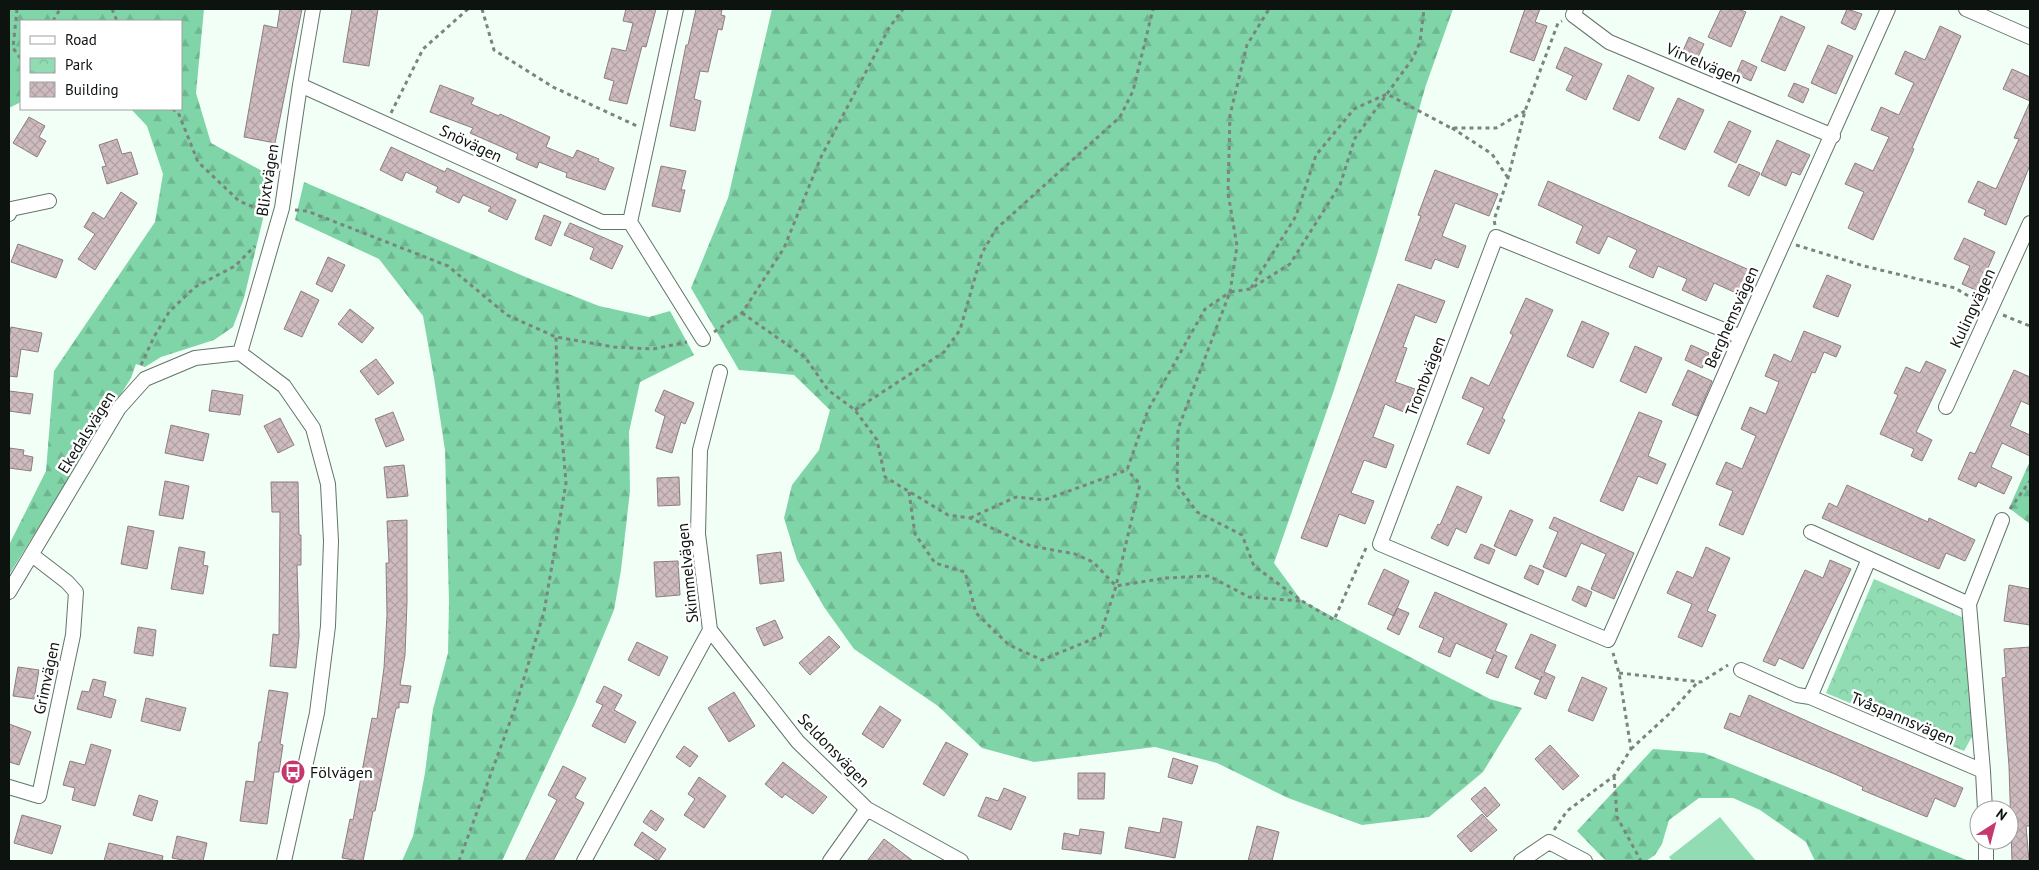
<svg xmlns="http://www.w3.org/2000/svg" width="2039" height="870" viewBox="0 0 2039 870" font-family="'PT Sans',sans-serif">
	<defs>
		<pattern id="forest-firs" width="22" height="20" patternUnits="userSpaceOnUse" patternTransform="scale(1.25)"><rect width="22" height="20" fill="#7fd5a7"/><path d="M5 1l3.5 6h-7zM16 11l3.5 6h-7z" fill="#6db68f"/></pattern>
		<pattern id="park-crowns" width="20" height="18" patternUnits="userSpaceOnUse" patternTransform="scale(1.25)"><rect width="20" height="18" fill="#91dcb3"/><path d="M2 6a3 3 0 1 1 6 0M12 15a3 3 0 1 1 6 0" fill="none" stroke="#7cbc99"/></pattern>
		<pattern id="building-cross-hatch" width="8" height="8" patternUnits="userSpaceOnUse" patternTransform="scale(1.25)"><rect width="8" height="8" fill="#cebbc0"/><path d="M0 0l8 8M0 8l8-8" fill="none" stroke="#b0a0a4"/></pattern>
	</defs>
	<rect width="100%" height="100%" fill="#f1fff7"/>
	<path fill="url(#forest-firs)" d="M9,9H204L196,93L211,143L273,177L244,298L233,327L214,340L161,357L145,367L136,364L131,378L9,575V545L46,471L54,371L155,222L163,174L147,126L131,109H181V21H21V102L9,108Z
		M772,9H1453L1426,85L1376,258L1334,390L1274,563L1301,600L1490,699L1522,708L1483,772L1429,817L1362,825L1288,798L1217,763L1155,747L1034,762L982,748L938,706L854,649L824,607L797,560L784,518L792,485L819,450L830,410L794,375L739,370L691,288L728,198Z
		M304,182L528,278L599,306L649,317L670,311L694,355L640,382L629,432L630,491L621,570L614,610L575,704L502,861H402L413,836L425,773L433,709L448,653L449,602L445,450L434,378L423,316L379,259L295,220Z
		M2030,461V524L2009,508Z
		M1653,749L1704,753L1969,861H1815L1806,842L1760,810L1733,798H1699L1669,820L1662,844L1655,855L1646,861H1606L1577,831Z"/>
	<path fill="url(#park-crowns)" d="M1874,579L1964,618L1974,733L1964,751L1826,693Z"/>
	<path fill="#91dcb3" d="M1720,817L1756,861H1672L1669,857Z"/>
	<path fill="url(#building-cross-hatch)" stroke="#8f7d81" d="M280,9H302L275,143L244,137L264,25L277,28Z
		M352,9H378L369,66L343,62Z
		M626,9H656L646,47L642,46L627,104L609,100L614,81L604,78L612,48L626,51L633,23L623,21Z
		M696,9H722L721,15L725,16L722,30L718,29L708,72L700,71L694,99L701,101L695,131L670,126L686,45H688Z
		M1525,9H1540L1535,22L1547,26L1534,61L1510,52Z
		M1721,9H1738L1746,12L1731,47L1708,37Z
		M1847,9L1862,14L1855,30L1841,23Z
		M1781,16L1805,27L1785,71L1761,61Z
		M1940,26L1961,36L1912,148L1914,149L1873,240L1848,228L1864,192L1845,184L1855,163L1873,171L1889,137L1871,130L1881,107L1899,115L1914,83L1895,74L1905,51L1925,60Z
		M1689,37L1704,44L1698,57L1683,51Z
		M1828,45L1853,56L1836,94L1811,83Z
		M1565,47L1602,64L1586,100L1566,90L1573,76L1556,68Z
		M1742,60L1757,67L1751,81L1736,74Z
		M2012,69L2030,77V101L2003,89Z
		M1628,75L1654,88L1639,121L1613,109Z
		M1794,83L1809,89L1803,103L1788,96Z
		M440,85L474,98L471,104L499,116L500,114L550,137L546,147L573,158L577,150L599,159L598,161L614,168L605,190L566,177L567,173L539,162L537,168L516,159L518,154L470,133L473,128L430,112Z
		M1678,98L1704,110L1685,150L1659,138Z
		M2030,102V165L2006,225L1984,215L1986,210L1968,202L1978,181L1996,189L2019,139L2014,138Z
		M29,117L45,126L39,137L46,141L37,157L13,143Z
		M1729,121L1751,131L1736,163L1714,152Z
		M117,139L122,154L131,152L138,174L107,184L102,167L106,166L99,145Z
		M1777,140L1810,155L1800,175L1792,172L1786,186L1761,175Z
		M391,147L445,172L447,168L516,200L507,220L488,211L491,207L463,195L459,203L436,192L438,187L406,172L402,181L380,170Z
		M1739,164L1760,173L1749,196L1728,186Z
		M661,166L686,171L681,190H685L680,212L652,206Z
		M1435,170L1498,194L1489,216L1455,203L1442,236L1466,246L1458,268L1435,259L1431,269L1405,260L1421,216L1418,215Z
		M1548,181L1756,273L1745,297L1714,283L1706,301L1682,290L1687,279L1658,266L1653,278L1629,267L1637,250L1608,236L1599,254L1576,243L1583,226L1538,205Z
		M121,192L137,203L95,270L78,259L95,234L84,227L93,212L104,219Z
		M544,215L561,222L551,246L535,239Z
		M570,223L623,246L612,269L590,259L594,248L564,235Z
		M1964,238L1995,252L1978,291L1962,284L1970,266L1954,259Z
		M18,244L63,260L56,278L11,262Z
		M328,257L345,265L332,292L316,284Z
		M1827,275L1851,285L1838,317L1813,307Z
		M1398,284L1445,301L1436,323L1415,315L1403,347L1407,348L1395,382L1415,389L1406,413L1385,404L1373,437L1394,445L1386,468L1364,460L1351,493L1374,501L1365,524L1339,514L1327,547L1301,538Z
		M301,291L319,300L302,337L284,329Z
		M1526,298L1553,310L1502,418L1505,420L1489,454L1467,444L1484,408L1462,398L1471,377L1489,386L1513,335L1510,333Z
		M350,309L374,328L362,343L338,324Z
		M1582,321L1609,333L1593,368L1567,356Z
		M11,327L42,333L38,352L21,349L17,377L9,376V339Z
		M1804,331L1841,346L1836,357L1824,352L1815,373L1812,372L1743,535L1719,525L1733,491L1716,484L1726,462L1742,469L1756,436L1741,429L1750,407L1766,414L1779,382L1765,376L1774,354L1791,362Z
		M1691,345L1709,353L1702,368L1685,360Z
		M1635,346L1662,358L1646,393L1620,381Z
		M376,359L394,383L378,395L360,371Z
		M1926,361L1946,370L1916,432L1932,440L1922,461L1911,456L1914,449L1880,434L1898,395L1894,393L1906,367L1920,373Z
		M1688,370L1712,381L1697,416L1672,405Z
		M2014,370L2030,377V405L2021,401L2010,426L2030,435V456L2002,443L1991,467L2012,477L2004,494L1978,482L1976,487L1958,479L1970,452L1975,454Z
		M212,390L243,395L240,415L209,411Z
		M664,390L694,403L685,424L681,422L672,453L656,448L665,416L655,411Z
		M9,391L33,394L30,414L9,411Z
		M393,412L404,440L386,447L375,419Z
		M1639,412L1662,421L1648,456L1666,464L1657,484L1638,476L1623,511L1600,501Z
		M280,418L294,445L278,453L264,426Z
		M171,425L209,434L203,461L165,453Z
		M9,448L24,450L23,455L33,457L31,471L9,468Z
		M404,465L408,496L387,498L384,467Z
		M679,477L680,505L658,506L657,478Z
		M165,481L189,486L183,519L159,515Z
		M271,482H298L299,535H301V565H297L299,636L296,668L270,666L273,634L279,635L280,512H272Z
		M1847,485L1928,522L1929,518L1975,540L1965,561L1946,553L1939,569L1822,518L1829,503L1837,507Z
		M1457,486L1482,497L1466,533L1456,528L1448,546L1431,538L1438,524L1440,525Z
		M1510,510L1533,520L1516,556L1494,546Z
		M1554,517L1634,553L1614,599L1591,589L1606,554L1581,543L1566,577L1543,567L1558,532L1549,528Z
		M407,520V602L405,655L400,685L411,686L408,703L399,702V708H396L375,811H373L363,861H359L342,858L350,819L353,820L372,718L377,719L384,668L387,615L386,563H389L387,521Z
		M128,526L154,531L147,569L121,564Z
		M1481,544L1495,550L1489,564L1474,558Z
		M179,547L205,552L203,565L208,566L203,594L171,589Z
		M1706,547L1730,558L1707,611L1716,615L1702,647L1678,637L1692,604L1667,593L1677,571L1693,578Z
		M781,552L784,581L760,584L757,555Z
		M1830,560L1851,569L1803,669L1779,658L1775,666L1763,661L1805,570L1823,578Z
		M678,561L680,595L656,597L654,562Z
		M1530,565L1544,571L1538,585L1524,578Z
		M1384,569L1409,581L1394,616L1368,604Z
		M2009,585L2030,589V625L2004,621Z
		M1578,586L1592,592L1586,607L1572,600Z
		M1435,592L1507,624L1495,651L1507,656L1498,678L1486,673L1494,655L1492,659L1456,643L1450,657L1438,652L1444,638L1419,627Z
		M1397,608L1409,613L1399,635L1387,629Z
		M775,620L783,638L764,646L756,628Z
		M138,627L156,630L153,656L134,653Z
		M1531,634L1556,645L1544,672L1555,677L1546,699L1534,694L1542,676L1540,680L1515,668Z
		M829,636L840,647L810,675L799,663Z
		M637,642L668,657L659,676L628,660Z
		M2030,647V826H2026L2029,861H2012L2009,766L2002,678L2006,677L2004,649Z
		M18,667L39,670L34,699L13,696Z
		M1582,677L1607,688L1593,721L1568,711Z
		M93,679L106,682L103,696L116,700L111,718L77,709L82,691L89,692Z
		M604,686L622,695L614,710L636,722L625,743L592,726L603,705L596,702Z
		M269,690L288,693L280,744L283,745L279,772H274L267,824L240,821L246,781L254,782L259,742H261Z
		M734,692L755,726L729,742L708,708Z
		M1749,695L1827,730L1963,788L1955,807L1935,798L1927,817L1862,790L1863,787L1837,775L1724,728L1730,713L1740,717Z
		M146,698L186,708L180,731L141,721Z
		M880,706L901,720L883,748L862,734Z
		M9,724L31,732L19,765L9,762Z
		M946,742L968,754L944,796L923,784Z
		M91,744L111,750L95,806L72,800L75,788L63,785L70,761L85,765Z
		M1550,745L1579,776L1563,790L1535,759Z
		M684,746L698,756L690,767L676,757Z
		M1173,758L1198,766L1192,784L1168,777Z
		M783,762L827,797L813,814L785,794L782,798L765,784Z
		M563,766L586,778L575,798L584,803L553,861H525L557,800L548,795Z
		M1078,773H1105L1104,799H1078Z
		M699,777L726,796L704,828L684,815L695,799L688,794Z
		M1485,787L1500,805L1487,817L1471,799Z
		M1004,788L1026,797L1011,830L978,816L986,797L998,801Z
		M139,795L158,801L152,821L133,815Z
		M651,810L664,819L656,831L643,822Z
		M1482,814L1497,830L1471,852L1457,836Z
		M22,815L61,826L52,854L14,843Z
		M1163,818L1182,822L1175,858L1125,848L1129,827L1160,833Z
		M1257,826L1279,832L1272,861H1248Z
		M1080,829L1104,832L1101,854L1062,849L1064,833L1079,836Z
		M642,832L666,849L658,861L634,845Z
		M177,836L207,843L203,861H188L172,858Z
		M884,839L913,861H867Z
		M109,843L163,856L162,861H104Z"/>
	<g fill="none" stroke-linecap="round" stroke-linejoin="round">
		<defs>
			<path id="street" d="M1576,9L1573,15L1609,42L1833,136
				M1966,9L2030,37
				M300,85L602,222H630L676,9
				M9,214L11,209L49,201
				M630,222L703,339
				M1741,337L1496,237L1380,544L1608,640L1741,337L1888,9
				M240,353L284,386L313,428L328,484L331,541L328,626L317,713L284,861
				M240,353L282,208L300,85L313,9
				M1946,407L2030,223
				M1811,532L1969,604L1983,771L1810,697L1869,559
				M9,592L119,408L145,379L195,358L240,353
				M1969,604L2002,520
				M710,630L798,742L867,809L961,861
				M1741,670L1797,695L1810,697
				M1983,771L1985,810
				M9,787L39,796L73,635L76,592L67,582L32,555
				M1986,840V861
				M584,861L710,630L698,534L700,450L720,372
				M830,861L867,809
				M1521,861L1549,842L1585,861"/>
		</defs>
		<use href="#street" stroke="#65746b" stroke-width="16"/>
		<path stroke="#7b857f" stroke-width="3" stroke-dasharray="4 4" stroke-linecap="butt" d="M17,9L13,48L21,59
			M112,9L117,21
			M482,9L494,50L553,87L637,126
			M53,21L60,9
			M172,109L178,112L198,162L239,201L266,212
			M391,113L423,49L468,9
			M1452,128L1492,154L1508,178
			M295,210L307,211L448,266L507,315L556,337L614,347L653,349L687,342
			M1495,225L1494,220L1508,178L1525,111L1558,23L1562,21
			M1796,245L1864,266L1955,288L1980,303
			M1251,288L1296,216L1316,155L1354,109L1387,94L1451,128H1496L1525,111
			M742,313L805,357L828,390L855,410L877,440L885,477L948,515L970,518L1031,546L1075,554L1093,562L1116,586L1166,578L1209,576L1249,597L1300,601
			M2003,315L2030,326
			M714,332L742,313L784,248L821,157L889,28L903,9
			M141,365L154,337L169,312L195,287L235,266L255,246
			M855,410L944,352L960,330L982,253L996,229L1120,117L1133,91L1153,9
			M909,492L915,534L935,563L965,572L976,613L1009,645L1042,660L1100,636L1116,586L1140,484L1127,470
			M2010,509L2030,481
			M970,518L1016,497L1044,500L1127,470L1148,410L1205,309L1230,292L1237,246L1228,193L1230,115L1247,45L1269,9
			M1366,548L1334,620L1302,601L1254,566L1242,535L1197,512L1177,485L1178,429L1230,292L1250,289L1290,264L1340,185L1355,138L1413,58L1420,42L1424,9
			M1619,673L1701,682L1728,665
			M1631,749L1669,714L1697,683
			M1614,776L1617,817L1641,861
			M1554,830L1567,811L1614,776L1631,749L1619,673L1613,653
			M459,861L515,708L544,612L566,483L557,378L556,337"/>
		<use href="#street" stroke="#fff" stroke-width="14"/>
	</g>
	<defs>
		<symbol id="bus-disc" viewBox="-11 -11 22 22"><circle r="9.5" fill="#c4386e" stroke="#fff"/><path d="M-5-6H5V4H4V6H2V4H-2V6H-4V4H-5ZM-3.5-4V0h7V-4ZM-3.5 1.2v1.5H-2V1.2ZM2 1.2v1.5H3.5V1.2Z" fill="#fff"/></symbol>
	</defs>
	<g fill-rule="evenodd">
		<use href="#bus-disc" x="279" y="758" width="28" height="28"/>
	</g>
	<g text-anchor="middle" stroke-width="5" stroke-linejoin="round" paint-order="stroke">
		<g font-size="16" fill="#0d130f" stroke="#fff">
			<text transform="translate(1704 63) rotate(23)" y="6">Virvelvägen</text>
			<text transform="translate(471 143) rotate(25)" y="6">Snövägen</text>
			<text transform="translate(267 180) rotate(-81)" y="6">Blixtvägen</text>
			<text transform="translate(1972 308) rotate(-65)" y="6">Kulingvägen</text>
			<text transform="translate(1731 317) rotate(-66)" y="6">Berghemsvägen</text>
			<text transform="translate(1425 376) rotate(-69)" y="6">Trombvägen</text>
			<text transform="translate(86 432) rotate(-58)" y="6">Ekedalsvägen</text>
			<text transform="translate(687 573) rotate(-96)" y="6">Skimmelvägen</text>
			<text transform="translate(46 678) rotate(-78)" y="6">Grimvägen</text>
			<text transform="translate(1903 718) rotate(23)" y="6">Tvåspannsvägen</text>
			<text transform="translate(834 750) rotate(46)" y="6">Seldonsvägen</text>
		</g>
		<g font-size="16" fill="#0d130f" stroke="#fff" text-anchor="start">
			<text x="310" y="778">Fölvägen</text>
		</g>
	</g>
	<rect width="2039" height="870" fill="none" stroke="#0d130f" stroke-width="20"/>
	<rect x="20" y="20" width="162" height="90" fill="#ffffff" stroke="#9ea19f"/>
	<rect x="30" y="36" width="25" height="8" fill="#ffffff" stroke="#9ea19f"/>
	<text x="65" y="45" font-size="15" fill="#0d130f">Road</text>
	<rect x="30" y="58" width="25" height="15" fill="url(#park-crowns)" stroke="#9ea19f"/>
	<text x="65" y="70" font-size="15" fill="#0d130f">Park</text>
	<rect x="30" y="82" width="25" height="15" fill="url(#building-cross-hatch)" stroke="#9ea19f"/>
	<text x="65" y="95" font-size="15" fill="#0d130f">Building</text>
	<g transform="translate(1994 825) rotate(36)"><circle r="24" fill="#ffffff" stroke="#9ea19f"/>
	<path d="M0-4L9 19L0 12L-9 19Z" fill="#c4386e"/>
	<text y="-8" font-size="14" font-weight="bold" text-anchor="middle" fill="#0d130f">N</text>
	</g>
</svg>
